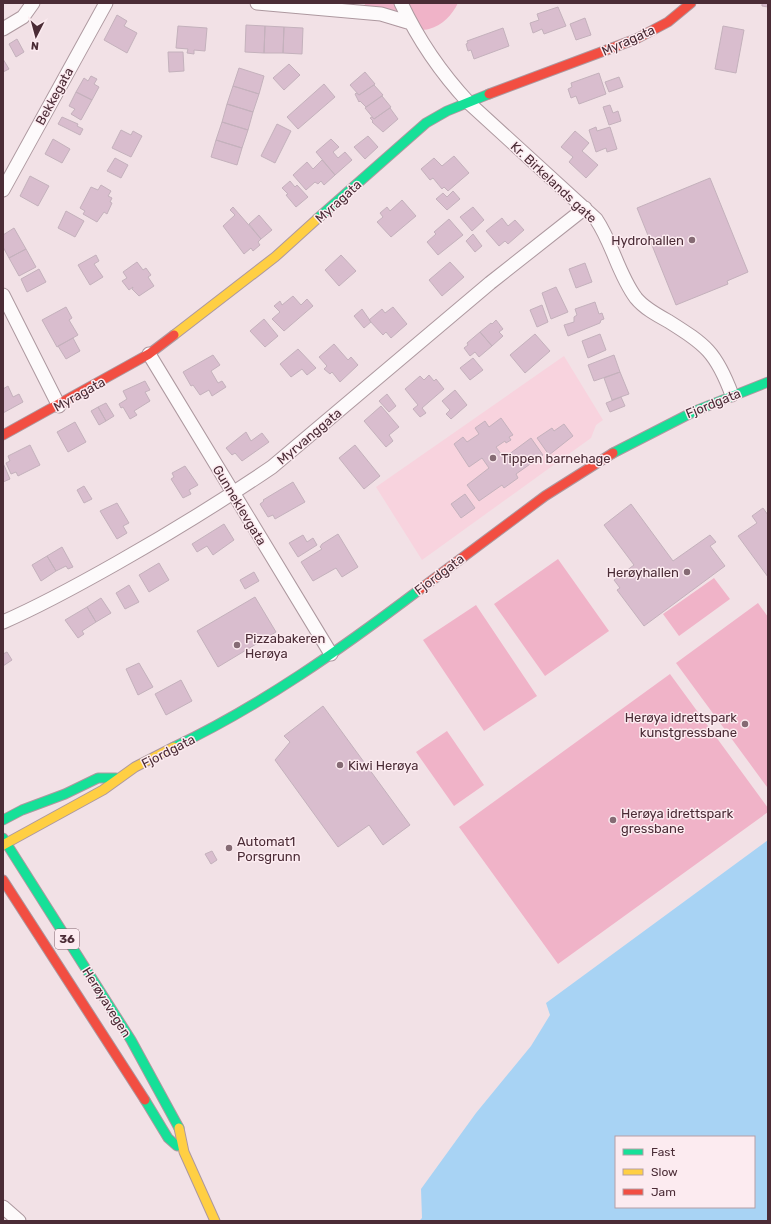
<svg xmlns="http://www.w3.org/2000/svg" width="771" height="1224" viewBox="0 0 771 1224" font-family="Rubik,sans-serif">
	<rect width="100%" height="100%" fill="#f2e1e6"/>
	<path fill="#f8d3de" d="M564,356L603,420L596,425L591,438L422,560L376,487Z"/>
	<path fill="#f0b3c8" d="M364,3H458C452,15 443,25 429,29C410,34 372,22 364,3Z
		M558,559L609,631L545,676L494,604Z
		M714,578L730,599L679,636L663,614Z
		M758,603L768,617L767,787L676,663Z
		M476,605L537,696L484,731L423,640Z
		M670,674L768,808V812L558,964L459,827Z
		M447,731L484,785L454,806L416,752Z"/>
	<path fill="#a8d3f4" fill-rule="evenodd" d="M768,840V1221H419L422,1218L421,1189L476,1113L531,1046L550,1015L546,1003ZM616,1137H754V1207H616Z"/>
	<path fill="#d9bdce" stroke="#c4b1bc" d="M762,3H768V7L762,6Z
		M558,7L566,26L544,34L542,29L533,33L530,23L539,20L537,14Z
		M117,15L127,21L124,26L137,33L127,53L104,40Z
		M585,18L591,35L576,40L570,24Z
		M246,25L265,26L264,53L245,52Z
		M178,26L207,28L205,51L194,50V54L187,53L188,49L176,48Z
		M265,26L284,27L283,53H264Z
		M723,26L744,30L736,73L715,69Z
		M284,27L303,28L302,54L283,53Z
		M503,28L509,46L474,59L471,50L468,51L466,44L468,43L467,41Z
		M17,39L24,52L16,57L9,44Z
		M168,52H183L184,71L169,72Z
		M3,59L9,69L3,72Z
		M289,64L300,75L284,90L273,78Z
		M239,68L264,76L259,94L233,86Z
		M365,72L375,84L359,95L350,85Z
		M599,73L606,94L579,104L576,96L571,98L568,89L572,87L571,83Z
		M91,76L97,79L94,84L99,87L92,100L76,92L84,78L88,81Z
		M619,77L623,87L609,92L605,82Z
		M324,84L335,97L298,129L287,117Z
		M374,85L383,95L366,107L360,101L359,102L355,94L356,93L359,95Z
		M233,86L259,94L253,112L227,104Z
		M76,92L92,100L81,120L71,114L75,109L69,106Z
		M382,96L391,107L374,119L365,108Z
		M227,104L253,112L248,130L222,122Z
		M610,105L613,113L618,111L621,121L609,125L603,107Z
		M390,108L398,119L383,132L372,122L373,121L370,118L372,117L374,119Z
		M62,117L78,124L77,126L83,129L80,135L58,124Z
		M222,122L248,130L242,148L216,140Z
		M277,124L291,131L275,163L261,156Z
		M596,127L597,131L610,127L617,149L607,152L606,148L596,152L589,130Z
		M121,130L131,135L133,131L142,136L131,157L112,148Z
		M575,131L589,143L582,151L598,165L586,178L569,162L573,157L561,147Z
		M368,136L378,147L365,159L354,147Z
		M53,139L70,149L62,163L45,154Z
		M331,139L339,147L333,152L338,158L345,152L352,160L335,175L316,152Z
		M216,140L242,148L237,165L211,157Z
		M454,156L469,173L448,191L444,187L442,189L433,178L430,180L421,169L434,158L442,166Z
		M115,158L128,165L121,178L107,171Z
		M322,160L335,175L324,185L321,181L318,184L315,182L306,190L293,175L307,162L313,169Z
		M30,176L49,186L38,206L20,196Z
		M710,178L748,272L727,281L728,284L676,305L637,208Z
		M290,181L295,187L297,185L308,197L296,207L286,195L288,194L282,188Z
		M101,185L111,191L108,196L112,198L110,202L112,203L107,214L104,212L97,222L83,214L85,211L80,208L91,187L98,190Z
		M453,191L460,199L447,210L436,199L443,193L447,197Z
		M402,200L416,216L391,237L377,222L383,217L380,213L387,207L390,211Z
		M233,207L261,239L258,242L260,245L253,251L251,248L244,254L223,226L235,215L230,210Z
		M473,207L484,220L472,231L460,217Z
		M66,211L84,221L75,237L58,228Z
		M259,215L272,230L261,239L249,224Z
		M502,218L508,226L515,220L524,230L508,244L505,241L499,246L486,231Z
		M449,219L463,235L438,255L427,242L436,234L434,232Z
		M14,228L26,249L9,258L3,247V235Z
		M473,234L482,246L475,252L466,241Z
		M26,249L36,267L19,276L9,258Z
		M96,255L99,261L94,264L103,277L90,285L78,265Z
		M341,255L356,271L339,286L325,270Z
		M137,262L143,270L146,268L151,275L148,277L154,286L139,296L132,289L133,287L129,290L122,281L127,278L123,272Z
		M450,262L464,277L442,296L429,280Z
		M585,263L592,282L576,288L569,269Z
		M39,269L46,282L27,292L21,279Z
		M556,287L568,312L551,319L542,293Z
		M293,296L301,305L307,299L313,306L284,331L272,319L280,312L274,306L280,301L282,305Z
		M595,302L599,314L602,313L604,319L601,320L600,323L568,336L564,325L574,322V317L577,315L575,309Z
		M542,305L548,322L537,327L530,310Z
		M66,307L72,318L69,320L78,335L57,347L42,320Z
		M393,307L407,324L391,338L386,332L383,335L369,320L382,309L385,313Z
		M362,309L371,322L364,328L354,316Z
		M264,319L278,336L265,347L250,331Z
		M496,320L503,329L499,332L503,336L492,346L480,332L491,323L492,324Z
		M480,332L492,346L479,357L475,352L470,356L464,348L468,345L467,343Z
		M535,334L550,351L525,373L510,355Z
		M600,334L606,350L588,358L582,341Z
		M73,338L80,351L66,359L58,346Z
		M334,344L348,360L351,357L358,365L340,382L332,372L330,374L324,369L327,366L319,357Z
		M298,349L316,368L307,375L302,369L291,377L280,364Z
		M213,355L220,365L211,371L218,383L222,381L226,387L212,396L209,390L200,395L193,385L191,386L183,372Z
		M614,355L620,372L594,381L588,365Z
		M473,358L483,370L470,380L460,368Z
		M620,372L629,394L612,400L604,378Z
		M429,375L434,381L436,379L444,389L422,408L426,413L420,417L413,409L418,405L405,389L420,376L424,380Z
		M145,381L150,390L145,392L150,401L134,411L137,415L130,419L123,407L121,408L119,404L127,399L123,391Z
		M8,386L13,397L19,394L23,402L3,413V389Z
		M455,390L467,405L451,419L446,414L450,410L442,401Z
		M387,394L396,406L389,412L379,401Z
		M621,397L625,406L610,412L606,403Z
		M106,403L114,416L106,421L98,407Z
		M381,406L399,427L389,435L393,441L386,447L364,421Z
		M98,407L106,421L99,425L91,411Z
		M501,418L513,435L509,437L511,440L506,443L505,441L496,447L504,458L531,438L543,455L516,474L518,478L504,488L502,485L479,501L467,485L489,468L482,458L469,467L454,444L463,437L467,442L479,434L475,428L485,421L489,427Z
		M75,422L86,442L68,452L57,432Z
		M564,424L573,436L549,455L537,438L552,428L554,431Z
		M246,432L251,441L262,433L269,442L242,461L235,453L232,455L226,448Z
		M30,445L40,465L18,476L16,472L11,474L6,463L10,461L8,456Z
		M355,445L380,476L364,489L339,458Z
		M3,463L10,479L3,482Z
		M185,466L198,485L189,490L191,494L183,498L171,479L174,477L172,473Z
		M293,482L305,502L275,519L273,515L268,517L260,504L264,501L263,500Z
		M84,486L92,499L84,503L77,490Z
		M465,494L475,508L461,518L451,504Z
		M117,503L129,523L123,526L127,533L117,539L100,511Z
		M631,504L673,561L710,535L716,542L710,546L725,566L644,626L617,590L620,588L614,580L634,565L604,525Z
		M763,508L768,515V577L738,536L757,523L752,516Z
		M224,524L234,540L213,555L207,546L197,552L192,544Z
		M338,534L358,567L342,577L336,568L313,581L301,562L322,549L320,547L322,544Z
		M303,535L307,542L313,538L317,545L298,557L289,543Z
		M62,547L73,567L68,569L66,566L56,571L47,556Z
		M47,556L56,571L41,581L32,565Z
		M159,563L169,580L149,592L139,575Z
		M254,572L259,581L245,589L240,580Z
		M129,585L139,602L125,609L116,593Z
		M255,597L276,632L218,667L197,631Z
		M101,598L111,613L96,622L87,607Z
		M87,607L96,622L82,631L84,634L78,638L65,620Z
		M7,652L12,660L3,666V654Z
		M139,663L153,687L138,695L126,669Z
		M181,680L192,701L166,715L155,694Z
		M323,706L410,825L383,845L369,825L338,847L275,760L290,742L284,736Z
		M212,851L217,860L211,864L205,854Z"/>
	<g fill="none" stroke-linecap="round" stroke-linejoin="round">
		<defs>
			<path id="street" d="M257,3L381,14L411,23
				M401,3C418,39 442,74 469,103L596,219C613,244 618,274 636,298C644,308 657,315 668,321C706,345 716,352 732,395
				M3,29L23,17L33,3
				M3,190L106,3
				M3,295L59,406
				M149,354L331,654
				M3,622C42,605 80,584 117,563C170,533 222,501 272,467L490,283L585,208
				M3,1207L19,1221"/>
			<path id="fast" d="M317,219L426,123L447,111L489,94
				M613,453L695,411L768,382
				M174,747C262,705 341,649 419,590
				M3,820L22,810L65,794L98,778H116
				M3,838L131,1040L179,1128
				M145,1100L168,1138L177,1146"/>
			<path id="slow" d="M174,335L275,257L317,219
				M3,845L103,790L135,767L174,747
				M179,1128L184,1152L215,1221"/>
			<path id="jam" d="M489,94L636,39L668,22L691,3
				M3,435L149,354L174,335
				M419,590L545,496L613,453
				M3,880L145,1100"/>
		</defs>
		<use href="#street" stroke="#ad989f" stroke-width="15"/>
		<use href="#fast" stroke="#ad989f" stroke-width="11"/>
		<use href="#slow" stroke="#ad989f" stroke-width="11"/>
		<use href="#jam" stroke="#ad989f" stroke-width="11"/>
		<use href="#street" stroke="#fdfafb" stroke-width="13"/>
		<use href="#fast" stroke="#16e098" stroke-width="9"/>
		<use href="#slow" stroke="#ffcf43" stroke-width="9"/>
		<use href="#jam" stroke="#f24e42" stroke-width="9"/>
	</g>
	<g fill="#856b74" stroke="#fcebf0" stroke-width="1.5">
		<circle cx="692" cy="240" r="4"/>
		<circle cx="493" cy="458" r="4"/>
		<circle cx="687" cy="572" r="4"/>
		<circle cx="237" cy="645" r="4"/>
		<circle cx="745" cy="724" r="4"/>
		<circle cx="340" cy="765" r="4"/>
		<circle cx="613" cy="820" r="4"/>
		<circle cx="229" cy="848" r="4"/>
	</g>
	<g text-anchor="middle" stroke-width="3" stroke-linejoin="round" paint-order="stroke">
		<rect fill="#fcebf0" stroke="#80656e" stroke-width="1" x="55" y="929" width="24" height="20" rx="3"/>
		<g font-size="12" font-weight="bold" fill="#4b2c36">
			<text x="67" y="943">36</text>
		</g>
		<g font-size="13" fill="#4b2c36" stroke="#fcebf0">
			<text transform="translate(628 40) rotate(-24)" y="5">Myragata</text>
			<text transform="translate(54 96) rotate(-61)" y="5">Bekkegata</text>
			<text transform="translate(554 182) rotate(43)" y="5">Kr. Birkelands gate</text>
			<text transform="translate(338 201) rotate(-42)" y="5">Myragata</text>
			<text transform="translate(79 394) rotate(-29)" y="5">Myragata</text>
			<text transform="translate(713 403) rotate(-22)" y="5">Fjordgata</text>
			<text transform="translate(309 436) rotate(-40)" y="5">Myrvanggata</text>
			<text transform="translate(240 505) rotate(59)" y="5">Gunneklevgata</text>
			<text transform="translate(439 574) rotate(-37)" y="5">Fjordgata</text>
			<text transform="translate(168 751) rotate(-27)" y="5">Fjordgata</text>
			<text transform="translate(107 1002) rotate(58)" y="5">Herøyavegen</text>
		</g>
		<g font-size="13" fill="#4b2c36" stroke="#fcebf0" text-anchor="start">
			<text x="684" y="245" text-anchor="end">Hydrohallen</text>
			<text x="501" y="463">Tippen barnehage</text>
			<text x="679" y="577" text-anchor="end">Herøyhallen</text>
			<text x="245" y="643">Pizzabakeren<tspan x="245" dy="15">Herøya</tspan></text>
			<text x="737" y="722" text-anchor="end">Herøya idrettspark<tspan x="737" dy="15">kunstgressbane</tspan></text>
			<text x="348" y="770">Kiwi Herøya</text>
			<text x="621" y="818">Herøya idrettspark<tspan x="621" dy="15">gressbane</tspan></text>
			<text x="237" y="846">Automat1<tspan x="237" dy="15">Porsgrunn</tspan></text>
		</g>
	</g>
	<rect width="771" height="1224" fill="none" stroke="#4b2c36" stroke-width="8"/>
	<rect x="615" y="1136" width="140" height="72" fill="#fcebf0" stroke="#b59fa6"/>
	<rect x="623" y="1149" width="20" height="6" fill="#16e098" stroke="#b59fa6"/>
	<text x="651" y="1156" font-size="12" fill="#4b2c36">Fast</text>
	<rect x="623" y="1169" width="20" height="6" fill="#ffcf43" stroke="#b59fa6"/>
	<text x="651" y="1176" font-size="12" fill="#4b2c36">Slow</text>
	<rect x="623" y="1189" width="20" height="6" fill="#f24e42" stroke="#b59fa6"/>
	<text x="651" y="1196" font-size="12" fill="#4b2c36">Jam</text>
	<g transform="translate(36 36) rotate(186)" stroke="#fcebf0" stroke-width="3" paint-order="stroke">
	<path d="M0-3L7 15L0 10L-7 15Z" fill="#4b2c36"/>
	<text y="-6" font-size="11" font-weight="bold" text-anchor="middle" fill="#4b2c36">N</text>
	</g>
</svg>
